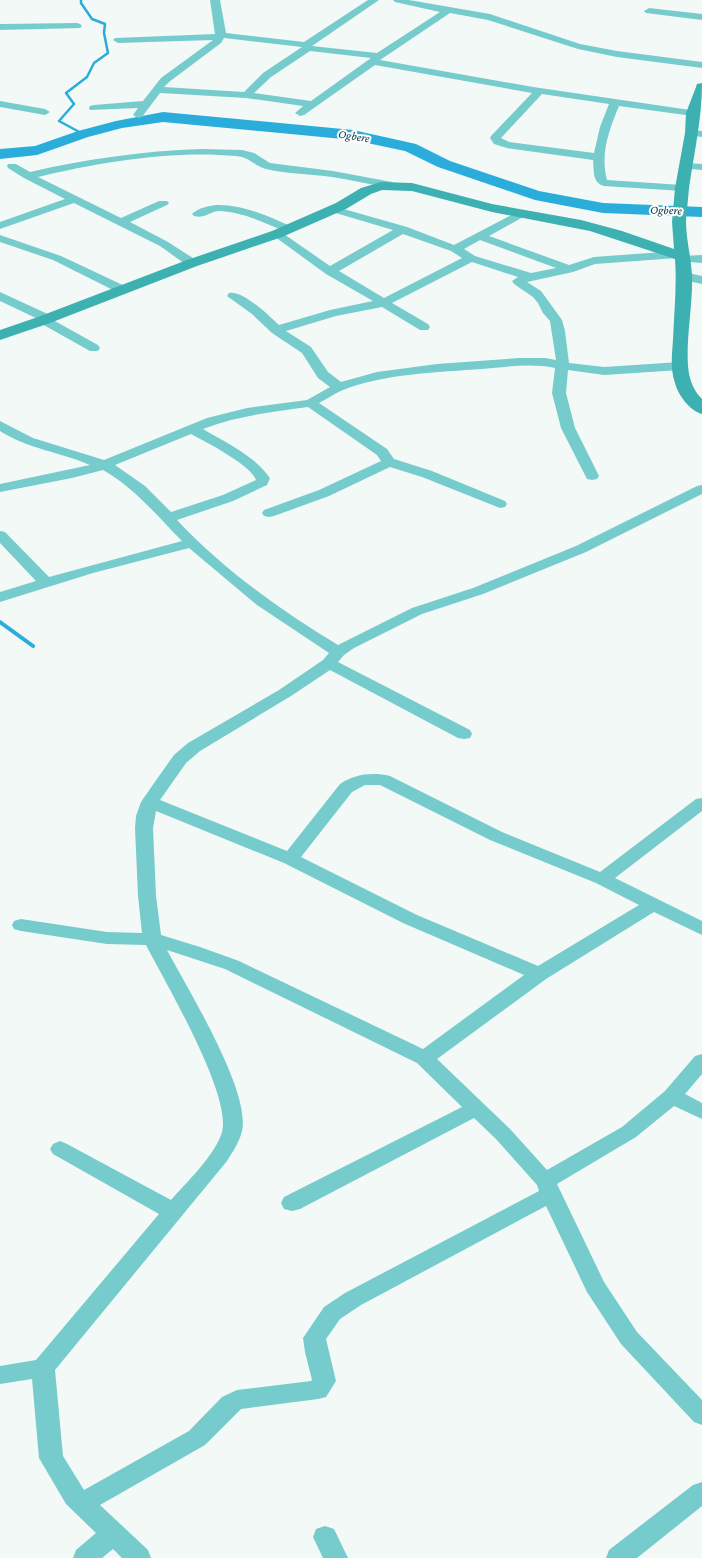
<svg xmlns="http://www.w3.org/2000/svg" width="702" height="1558" viewBox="0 0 702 1558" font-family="'Crimson Pro',serif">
	<rect width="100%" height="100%" fill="#f3f9f6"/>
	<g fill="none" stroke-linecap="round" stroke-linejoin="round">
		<path stroke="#2baddb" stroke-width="2.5" d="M81,0V3L92,19L105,24L104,33L108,53L94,63L87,77L66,93L74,104L59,121L83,134"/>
		<path stroke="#2baddb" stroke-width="4" d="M0,622L33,646"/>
		<path fill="#2baddb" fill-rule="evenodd" d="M163,112L353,130L416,144L450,161L539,191L603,203L702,207V217L603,213L535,200L438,167L405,151L353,140L163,122L122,128L88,137L37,155L0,159V149L35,146L78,131L116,121Z"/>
		<path fill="#76cccc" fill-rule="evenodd" d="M210,0H220L226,33L304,42L368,0H379L312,46L377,53L440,12L395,2L393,0H409L490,14L580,44L617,51L702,62V68L617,57L578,49L488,20L450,13L380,60L533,87L697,111L698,113L693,116L619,106C609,130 600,154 607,180L682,185L688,188L682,191L604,186C592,183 594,170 593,160L507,148L494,144L490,138L491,136L532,93L375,65L304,115L300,116L295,113L303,106L246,98L160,93L142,117L138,118L133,115L138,108L90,110L89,108L90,106L94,105L143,101L161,78L213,40L118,43L113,40L115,38L215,34ZM224,38L302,47L263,73L244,92L164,87L169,82L221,43ZM310,51L371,58L311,101L254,93L271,77ZM542,94L609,104L600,127L594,153L509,142L501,138Z
			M649,8L702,14V20L646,13L644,11Z
			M77,23L80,24L82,26L80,28L0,30V24Z
			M0,101L45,109L50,112L45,115L0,107Z
			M692,130L702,131V137L688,135L687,133L688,131Z
			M201,149L242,150L254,153L270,163L333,171L392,182L398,185L392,188C372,185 352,180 332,177C311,174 288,174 266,169C255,166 249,157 236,156C174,150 99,162 38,177L121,218L159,201H167L169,203L167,205L130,222L168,242L196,260L198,263L196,266H188L160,246L74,203L0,229V222L65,199L24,178L8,168L7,166L8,164H16L30,172C86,159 143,151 201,149Z
			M686,163L702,164V170L682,168L681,166Z
			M216,205C243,204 269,217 293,227L295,229L293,231H285C264,223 241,211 218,211C210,212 203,219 194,216L192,214C198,208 208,206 216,205Z
			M333,206L407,227L454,245L517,212H525L527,214L525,216L489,236L569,265L594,257L676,251L680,253L681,256L702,255V263L678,261L677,258L595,264L573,272L527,282L541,291L562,320L565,331L569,363L604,367L680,362L685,363L686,366L685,369L680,370L604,375L568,370L566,393L575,428L599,476L597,479L592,480L587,479L561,428L552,393L555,368C531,363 506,367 482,369C441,372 381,374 343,390C335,393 327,399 319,403L387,449L394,459L432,471L505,501L507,504L505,507L500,508L422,477L390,467L329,496L274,516L269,517L264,516L262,513L264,510L319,490L381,461L377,455L308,407C272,412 236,416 203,429C226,443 254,455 270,478L267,485L233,501L177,520C223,569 280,610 338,645L412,608L473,588L576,546L697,486L702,485V494L586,552L483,594L422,614L354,648L344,655L338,662L470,730L472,734L470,738L464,739L458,738L330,670L291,696L200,751L186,763L160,800L287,851L340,784C355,774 372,772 390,776L502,832L600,872L696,799L702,798V811L615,878L702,921V935L654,912L546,979L437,1059L510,1129L547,1170L622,1127L665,1091L695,1056L702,1054V1074L685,1094L702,1103V1119L674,1106L636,1137L557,1184L604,1282L637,1332L702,1400V1425L694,1422L621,1344L587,1292L546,1206L361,1305L340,1319L326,1339L336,1381L326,1397L318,1399L241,1409L205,1445L100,1505L148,1550L151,1558H122L113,1549L102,1558H73L76,1550L96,1533L66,1504L39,1458L32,1379L0,1384V1366L36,1360L159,1214L53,1154L50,1149L53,1144L60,1141L67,1144L171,1200C186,1183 216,1154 222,1132C232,1095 165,982 146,945L107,944L21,931L14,929L12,925L14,921L21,919L107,932L142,933L138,896L135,828L136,816L141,802L159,776L174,755L188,743L279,690L323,660L329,653L257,605L189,548L93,573L0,602V592L36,581L0,543V531L5,532L49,577L182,541C156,515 135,488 103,470L72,478L0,492V484L90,465C60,452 28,449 0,431V421L33,438L104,460L207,418L247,408L307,400L330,387L318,378L302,353L272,333L252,314L227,296L229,293C243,290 269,316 279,325L330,310L373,301L326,274L271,234L273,232H281L330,266L393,230L329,211L327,209L329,207ZM403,234L451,251L462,258L384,298L339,271ZM480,240L556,268L531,273L475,256L464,249ZM472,262L518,277L512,281L514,284L533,297L538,303L543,313L550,321L556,360L545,358H520L437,364L377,372L341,382L328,372L311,347L286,331L336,316L382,307L420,330H428L430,327L428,324L392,303ZM191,434C206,442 251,465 256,480L223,495L171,512L145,486L115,465ZM365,785H380L490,840L596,883L639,905L538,966L417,915L301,857L352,792ZM156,811L284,863L403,923L524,975L423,1049L239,961L200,947L161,935L156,896L153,828ZM167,950L225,969L417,1063L462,1107L284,1197L281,1203L284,1209L292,1211L300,1209L474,1118L496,1139L537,1185L539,1191L345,1293L324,1307L303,1338L305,1352L312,1380L311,1381L237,1390L222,1397L189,1431L84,1490L63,1456L55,1370L227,1161C232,1153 240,1141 242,1131C251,1091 187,988 167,950Z
			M0,235L61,256L127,287L129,290L127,293H119L53,260L0,242Z
			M684,272L702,276V284L680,279L678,276L680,273Z
			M0,292L52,316L53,320L98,345L100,348L98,351H90L40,323L38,319L0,301Z
			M702,1482V1506L637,1558H606L609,1550L693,1485Z
			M325,1526L334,1529L348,1558H323L313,1537L316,1529Z"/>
		<path fill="#3db0b1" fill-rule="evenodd" d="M702,83C702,119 694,153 689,188C688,199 687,210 686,221C686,239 691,257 692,275C693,305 686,336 688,366C689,379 693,390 702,399V414C690,411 678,395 675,383C670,369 672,354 673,340C674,313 677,286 675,259L590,231L492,212L412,191L382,190L371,194L346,209L282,237L197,266L50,323L0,340V330L38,317L187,260L272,231L336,203L361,188L381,182L412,183L492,204L581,220L622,231L674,249L672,222L675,188L685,133L686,113L696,87L697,84Z"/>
	</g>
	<g text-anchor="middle" stroke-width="4" stroke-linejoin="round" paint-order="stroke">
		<g font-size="12" font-style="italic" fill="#0c4155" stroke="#fff">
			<text transform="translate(354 136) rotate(9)" y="4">Ogbere</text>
			<text transform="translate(666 210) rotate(2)" y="4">Ogbere</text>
		</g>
	</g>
</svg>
